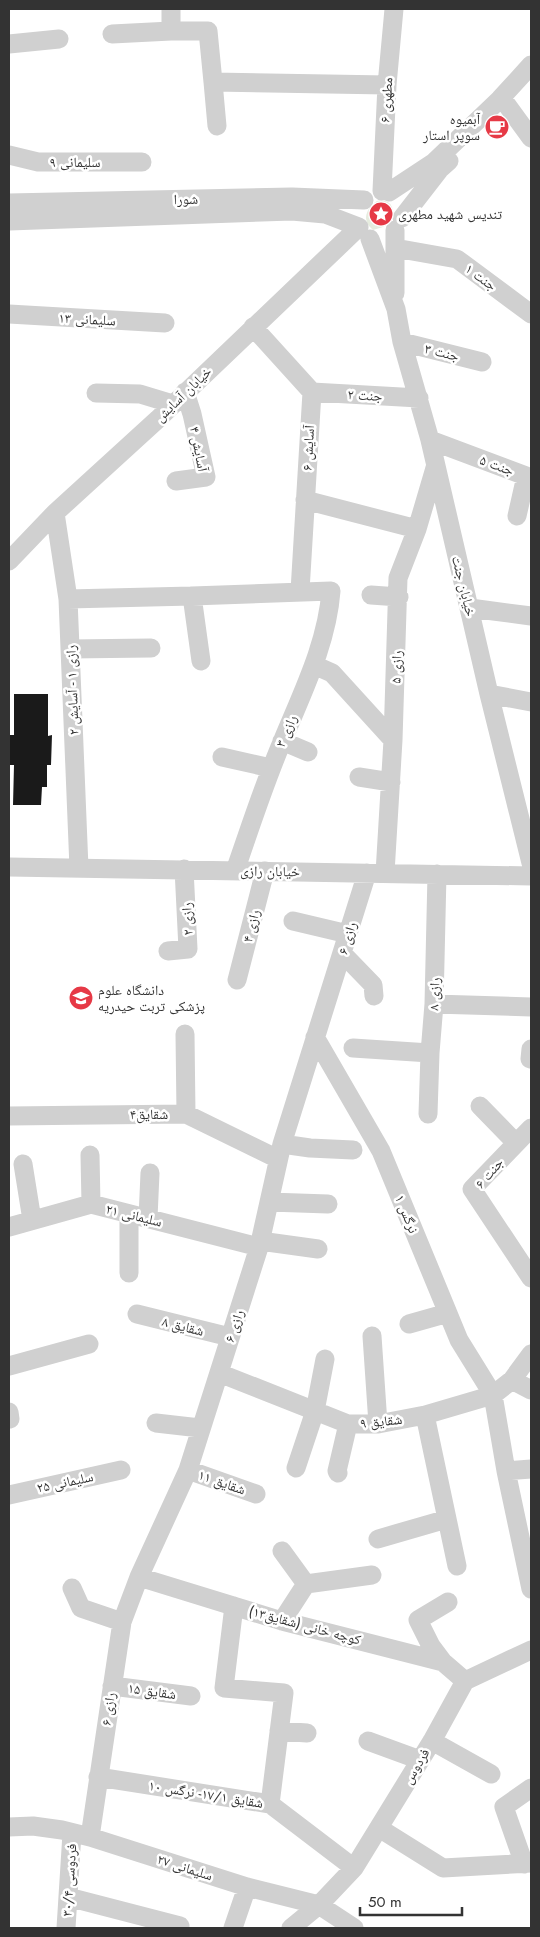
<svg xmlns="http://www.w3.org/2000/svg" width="540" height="1937" viewBox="0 0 540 1937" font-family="Jost,'Noto Naskh Arabic',sans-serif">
	<rect width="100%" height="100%" fill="#fff"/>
	<path fill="#e6ecdf" d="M377,201C388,199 394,205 393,216L383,227L373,230C361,220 366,209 377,201Z"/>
	<path fill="#1a1a1a" d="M14,694H48V736L52,735L51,765H47V787H42L41,805H13L14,765H9V735H14Z"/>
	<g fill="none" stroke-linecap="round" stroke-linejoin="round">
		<path stroke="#d0d0d0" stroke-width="19" d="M171,9V31H208L213,82L387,85
			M112,34L171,31
			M9,44L59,39
			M213,82L217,126
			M507,105L531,138
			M9,155L38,162H142
			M382,191L387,85L394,9
			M389,192L433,163L500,99L531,65
			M9,203L292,197L364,200
			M402,218L440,169L449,161
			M9,221L292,211L325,214L359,227L158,419L55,513L9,561
			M395,230V293
			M370,239L396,309L402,342L430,440L489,694L531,863
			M395,248L457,259L531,314
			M9,314L165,323
			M253,327L312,392L300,591
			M402,342L482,362
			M312,392L419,398
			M96,393L140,394L173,404
			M430,440L526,476L517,516
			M176,481L206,477L192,414L185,392
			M305,500L417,529
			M55,513L68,599L79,868
			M371,595L399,597
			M192,596L201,661
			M68,599L192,596L331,591C327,644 302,693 282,742C264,784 250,828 235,871
			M470,608L531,616
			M70,649L151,648
			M314,665L332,673L393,740
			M489,694L531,702
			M282,741L308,752
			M222,757L271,768
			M359,777L391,782
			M9,867L531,876
			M385,873L393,740L398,578L417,529L435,468
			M293,921L348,934
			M168,951L188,949L184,869
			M342,953L373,985L374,996
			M237,980L265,871
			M434,1004L531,1007
			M185,1034L186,1114
			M315,1037L381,1151L459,1340L493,1395L506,1471L531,1589
			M353,1048L430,1053
			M530,1059L531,1049
			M480,1106L516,1143
			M428,1114L430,1053L434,1004L437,874
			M9,1116L186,1114L278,1159
			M531,1128L472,1189L531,1278
			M282,1144L310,1148L353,1150
			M90,1155L91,1204
			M23,1164L32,1220
			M269,1202L328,1204
			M148,1218L150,1173
			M9,1227L91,1204L259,1247
			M260,1241L318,1249
			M129,1273V1214
			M137,1314L230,1337
			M409,1324L448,1313
			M372,1336L378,1424
			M9,1366L89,1344
			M219,1373L348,1424H378L425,1415L493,1395L512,1380L531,1354
			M512,1380L531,1390
			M9,1412L10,1419
			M425,1415L457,1566
			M156,1423L200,1428
			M296,1468L315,1411L325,1359
			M188,1470L256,1494
			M506,1471L531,1469
			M338,1473L337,1471L348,1424
			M9,1495L121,1470
			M378,1539L447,1519
			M282,1551L306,1584L282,1621
			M139,1577L282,1621L443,1662L465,1681
			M306,1584L372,1575
			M72,1588L81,1608L122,1622
			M234,1606L224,1688L284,1693L270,1804
			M443,1662L431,1646L418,1620L448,1602
			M112,1686L191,1696
			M279,1731L307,1733
			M368,1741L420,1760
			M432,1741L491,1774
			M98,1777L270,1804L354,1868
			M9,1827L33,1826L62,1830L90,1837L247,1887L319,1905L354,1928
			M379,1828L443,1868L531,1863
			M90,1837L122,1622L139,1577L188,1470L259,1247L282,1144L367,873
			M524,1864L504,1807L531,1788
			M68,1897L180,1926
			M66,1928L72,1833
			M233,1928L247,1887
			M291,1928L319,1905L354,1868L432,1741L465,1681L531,1650"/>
	</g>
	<defs>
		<symbol id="cafe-disc" viewBox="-11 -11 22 22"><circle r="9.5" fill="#e63946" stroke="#fff"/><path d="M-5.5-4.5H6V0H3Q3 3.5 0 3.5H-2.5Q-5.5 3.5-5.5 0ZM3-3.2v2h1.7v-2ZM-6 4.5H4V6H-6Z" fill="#fff"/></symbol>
		<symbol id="sight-disc" viewBox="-11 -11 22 22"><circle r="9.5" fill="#e63946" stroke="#fff"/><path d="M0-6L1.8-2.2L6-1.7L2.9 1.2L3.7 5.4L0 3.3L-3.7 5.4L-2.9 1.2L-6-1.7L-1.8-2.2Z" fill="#fff"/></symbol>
		<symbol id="university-disc" viewBox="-11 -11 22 22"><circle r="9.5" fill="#e63946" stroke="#fff"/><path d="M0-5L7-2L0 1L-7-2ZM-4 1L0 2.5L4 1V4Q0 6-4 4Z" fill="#fff"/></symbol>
	</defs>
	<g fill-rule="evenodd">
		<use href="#cafe-disc" x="483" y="113" width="28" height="28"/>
		<use href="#sight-disc" x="367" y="200" width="28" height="28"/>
		<use href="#university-disc" x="67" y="984" width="28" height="28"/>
	</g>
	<g text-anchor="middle" stroke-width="5" stroke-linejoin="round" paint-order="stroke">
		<g font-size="14" fill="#333" stroke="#fff">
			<text transform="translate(386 100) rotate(-86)" y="5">مطهری ۶</text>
			<text x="75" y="167">سلیمانی ۹</text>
			<text transform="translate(186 199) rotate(-1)" y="5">شورا</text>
			<text transform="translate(481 277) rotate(36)" y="5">جنت ۱</text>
			<text transform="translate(87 319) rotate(3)" y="5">سلیمانی ۱۳</text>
			<text transform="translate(442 352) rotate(14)" y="5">جنت ۳</text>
			<text transform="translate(183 394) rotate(-44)" y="5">خیابان آسایش</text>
			<text transform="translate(365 395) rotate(3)" y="5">جنت ۲</text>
			<text transform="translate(308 448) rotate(-87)" y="5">آسایش ۶</text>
			<text transform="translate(199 449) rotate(79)" y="5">آسایش ۴</text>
			<text transform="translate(497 465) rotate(20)" y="5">جنت ۵</text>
			<text transform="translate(464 586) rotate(76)" y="5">خیابان جنت</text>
			<text transform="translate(396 667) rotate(-88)" y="5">رازی ۵</text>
			<text transform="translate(72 690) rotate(-92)" y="5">رازی ۱ - آسایش ۲</text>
			<text transform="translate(286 731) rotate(-67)" y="5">رازی ۳</text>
			<text transform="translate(270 871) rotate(1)" y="5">خیابان رازی</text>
			<text transform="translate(187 919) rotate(-93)" y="5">رازی ۲</text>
			<text transform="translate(251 926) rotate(-76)" y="5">رازی ۴</text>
			<text transform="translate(347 938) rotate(-73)" y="5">رازی ۶</text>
			<text transform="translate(434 994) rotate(-88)" y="5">رازی ۸</text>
			<text x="149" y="1119">شقایق۴</text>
			<text transform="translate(489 1173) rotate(-50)" y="5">جنت ۶</text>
			<text transform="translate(407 1214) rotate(68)" y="5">نرگس ۱</text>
			<text transform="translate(134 1215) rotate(14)" y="5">سلیمانی ۲۱</text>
			<text transform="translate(183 1326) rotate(14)" y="5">شقایق ۸</text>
			<text transform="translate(234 1326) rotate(-72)" y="5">رازی ۶</text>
			<text transform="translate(381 1421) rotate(-6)" y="5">شقایق ۹</text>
			<text transform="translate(65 1482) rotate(-12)" y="5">سلیمانی ۲۵</text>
			<text transform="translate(222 1482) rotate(19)" y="5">شقایق ۱۱</text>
			<text transform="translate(305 1625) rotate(15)" y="5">کوچه خانی (شقایق۱۳)</text>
			<text transform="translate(152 1691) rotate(8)" y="5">شقایق ۱۵</text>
			<text transform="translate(108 1709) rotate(-82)" y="5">رازی ۶</text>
			<text transform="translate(416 1766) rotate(-59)" y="5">فردوس</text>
			<text transform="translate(206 1794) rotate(9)" y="5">شقایق ۱۷/۱- نرگس ۱۰</text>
			<text transform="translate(185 1867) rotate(18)" y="5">سلیمانی ۲۷</text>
			<text transform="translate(69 1880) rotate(-86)" y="5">فردوسی ۳۰/۴</text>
		</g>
		<g font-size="14" fill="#333" stroke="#fff" text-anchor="start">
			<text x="480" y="124" text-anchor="end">آبمیوه<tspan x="480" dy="16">سوپر استار</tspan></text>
			<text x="398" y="219">تندیس شهید مطهری</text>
			<text x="98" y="995">دانشگاه علوم<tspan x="98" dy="16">پزشکی تربت حیدریه</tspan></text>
		</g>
	</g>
	<rect width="540" height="1937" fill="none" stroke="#333333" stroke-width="20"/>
	<path d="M360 1907v8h102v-8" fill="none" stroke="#333333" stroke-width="2.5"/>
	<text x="368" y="1907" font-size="15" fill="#333333" stroke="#ffffff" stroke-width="4" paint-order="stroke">50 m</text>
</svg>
